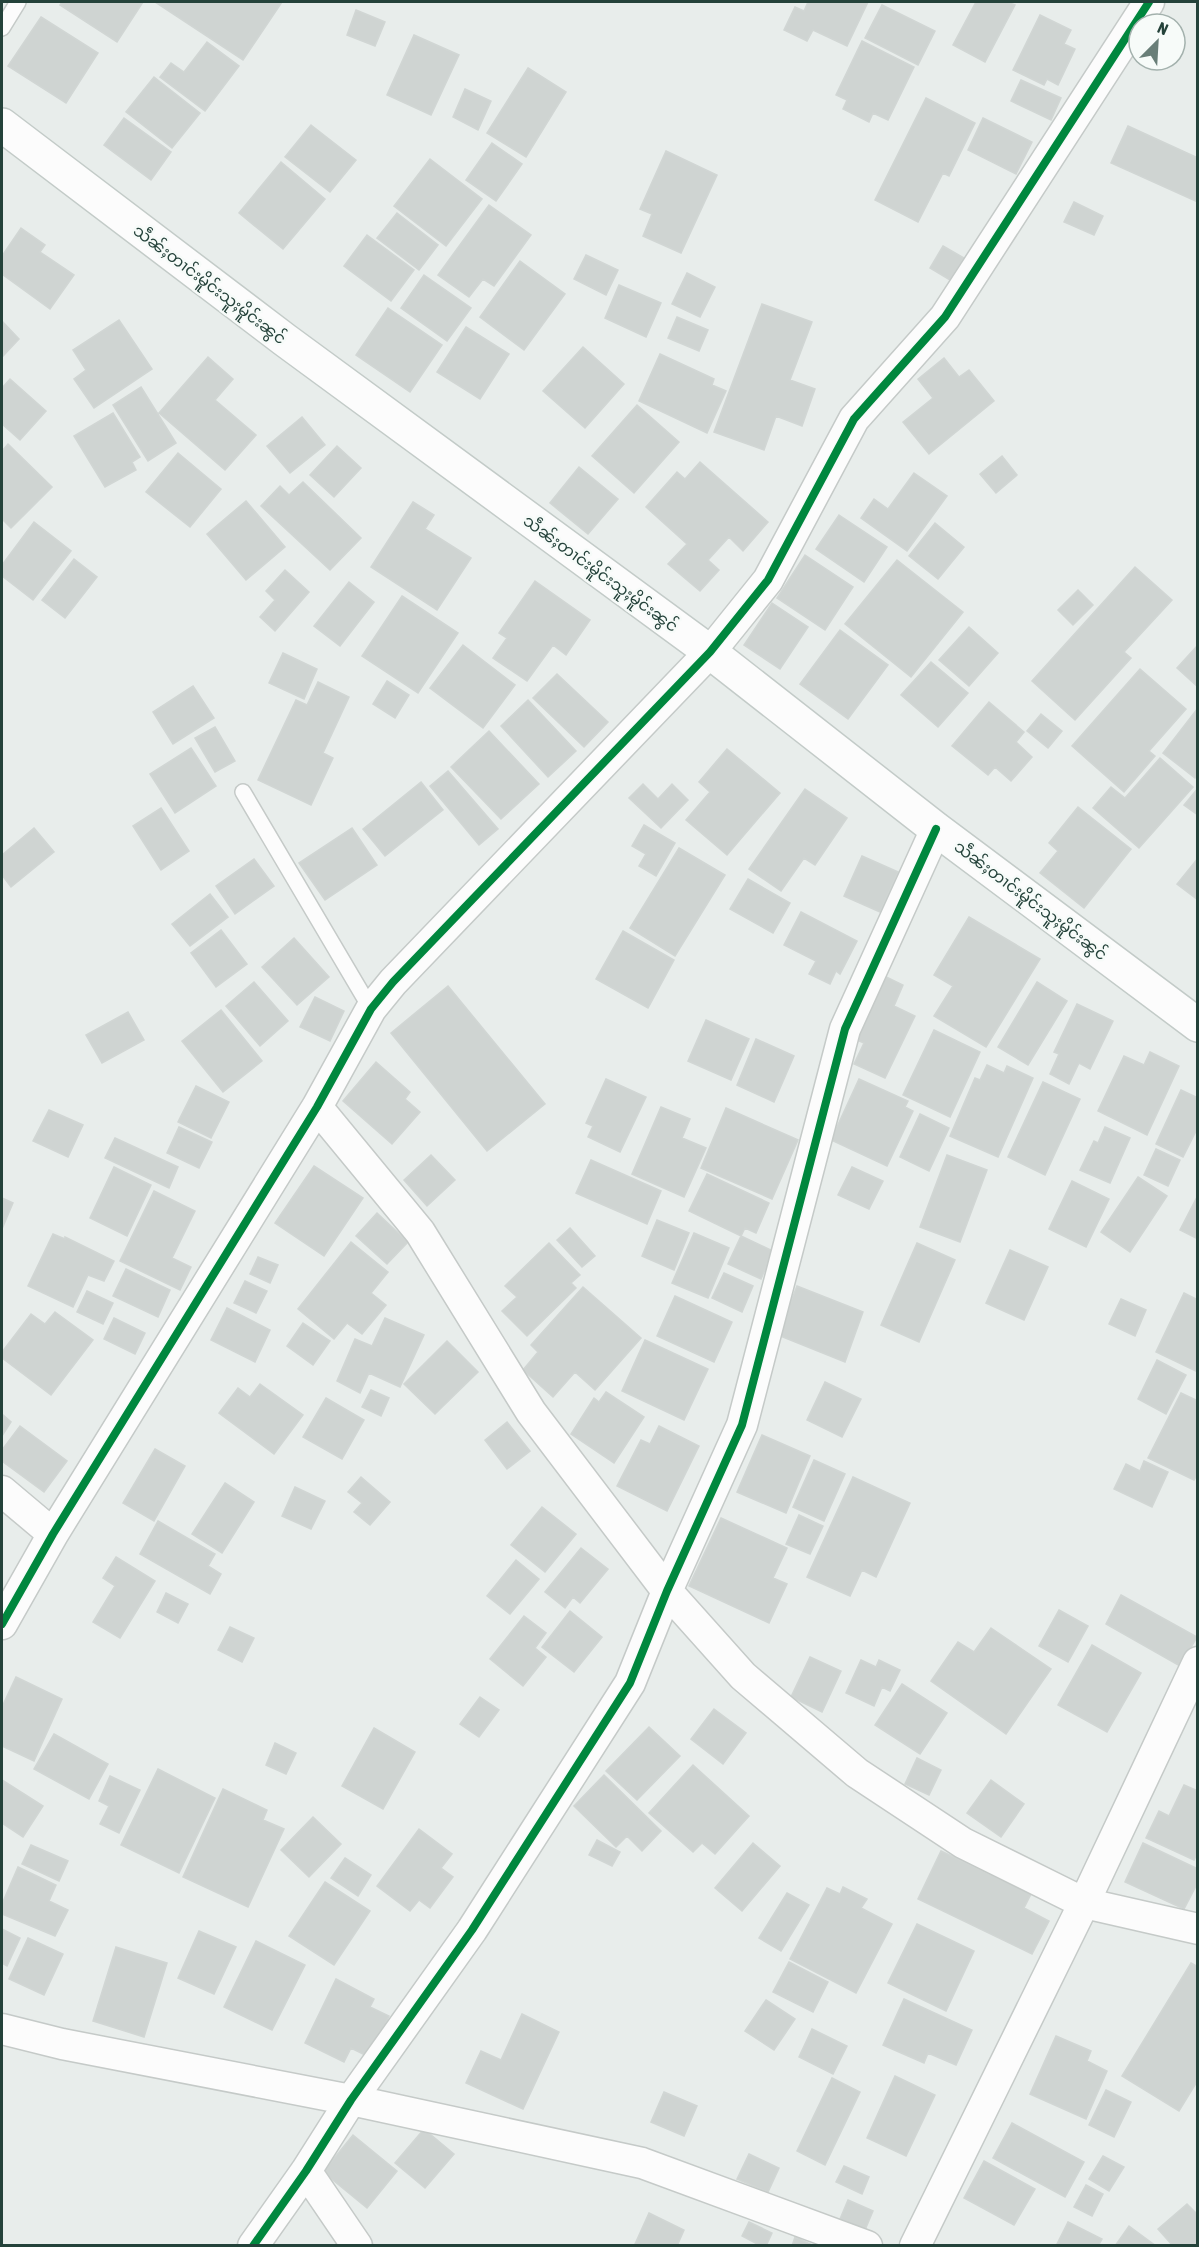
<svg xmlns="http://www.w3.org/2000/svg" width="1199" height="2247" viewBox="0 0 1199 2247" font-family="'Asap Condensed','Noto Sans Myanmar',sans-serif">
	<rect width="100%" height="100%" fill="#e8edeb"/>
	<path fill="#cfd4d2" stroke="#d1d6d4" stroke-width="1.5" d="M62,2H143L117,42L60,5Z
		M155,2H282L243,60Z
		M808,2H868L847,46L813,30L807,41L784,30L795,7L804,11Z
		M976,2H1007L1015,5L985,62L953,45Z
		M882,5L935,31L918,65L865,38Z
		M356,10L385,22L375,46L347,35Z
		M1040,15L1071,30L1064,44L1075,49L1058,85L1047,79L1044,85L1013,70Z
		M41,17L98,53L66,103L8,66Z
		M414,35L459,55L431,115L387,95Z
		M862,41L914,67L888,120L873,113L869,122L843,109L847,100L836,95Z
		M207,42L239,66L205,111L160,77L171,63L184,72Z
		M528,68L566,92L526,157L487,133Z
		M154,77L200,113L172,148L126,112Z
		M1021,80L1061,98L1051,120L1011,101Z
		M465,89L491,101L478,130L453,117Z
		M926,98L975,123L949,176L943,173L918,222L875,200Z
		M124,118L171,152L151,180L104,145Z
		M983,118L1032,142L1016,174L968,150Z
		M311,125L356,160L330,192L285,157Z
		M1128,126L1198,158V202L1111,163Z
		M492,143L522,164L496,201L466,180Z
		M666,151L717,175L681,253L643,236L652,214L640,209Z
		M430,159L482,199L446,246L394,206Z
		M281,162L325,199L283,249L239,213Z
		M1074,202L1103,216L1094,235L1064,222Z
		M489,205L531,235L494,286L483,279L469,297L438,275Z
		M397,213L438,245L419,270L377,238Z
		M21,228L45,245L40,252L74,275L50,309L2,274V256Z
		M367,235L414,270L391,301L344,266Z
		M943,246L964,258L950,280L930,268Z
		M586,255L618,270L606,295L574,279Z
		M520,261L565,294L524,350L480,317Z
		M687,273L715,287L700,317L672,304Z
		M424,275L471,308L447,341L401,308Z
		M619,285L661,303L646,337L605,318Z
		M762,304L812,322L790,380L815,389L802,426L776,416L764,450L714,432Z
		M388,308L442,345L410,392L356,355Z
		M677,317L708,330L699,351L668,338Z
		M119,320L152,369L94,408L74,379L86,370L73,350Z
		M2,321L19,339L2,357Z
		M466,327L509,354L480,399L437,372Z
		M583,347L624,384L585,428L543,391Z
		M660,354L714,379L712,385L726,391L707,433L639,401Z
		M208,357L233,379L215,400L256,435L225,470L159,413Z
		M944,358L959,377L969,370L994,401L929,454L903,422L933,398L918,379Z
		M10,379L46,411L20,440L2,424V388Z
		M141,387L176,443L148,461L113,405Z
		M637,405L679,442L634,493L592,456Z
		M113,413L140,457L132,462L136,470L105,487L74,436Z
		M302,417L325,445L290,473L267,446Z
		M8,444L52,487L11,528L2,519V451Z
		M337,446L361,468L334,497L310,475Z
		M178,453L221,489L190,527L146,492Z
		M1002,456L1017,475L996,493L980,474Z
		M700,462L768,522L743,551L729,537L708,560L719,570L700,591L668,564L687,544L646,507L677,472L685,479Z
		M579,467L618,499L588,534L550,503Z
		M914,473L947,496L907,551L861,518L874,499L888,509Z
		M303,482L361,538L330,570L261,506L280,486L289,495Z
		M246,501L285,547L246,580L207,534Z
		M413,502L434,515L425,529L471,558L437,610L371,567Z
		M839,515L887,547L864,582L816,549Z
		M34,522L71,551L33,600L2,576V565Z
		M935,523L964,547L938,579L909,556Z
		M805,555L853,587L825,630L777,598Z
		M74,559L97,577L65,618L42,600Z
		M897,560L963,612L911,677L845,624Z
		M1135,567L1172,600L1124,652L1131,658L1075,720L1032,681Z
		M285,570L309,592L275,631L260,617L275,600L266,591Z
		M535,581L590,620L566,655L553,645L527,681L493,658L507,638L499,633Z
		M349,582L374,602L340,646L314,626Z
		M1078,590L1093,605L1073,625L1058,610Z
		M402,596L458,633L418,693L362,656Z
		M772,603L808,627L780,669L744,645Z
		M969,627L998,653L969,686L939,660Z
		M840,630L888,665L848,719L800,684Z
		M463,645L515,685L483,728L430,688Z
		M1198,645V687L1177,668Z
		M283,653L317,669L304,699L269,683Z
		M931,662L968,693L938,727L901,695Z
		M1140,669L1186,709L1149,751L1155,756L1124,792L1072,746Z
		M557,674L608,722L584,747L533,698Z
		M387,681L409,695L395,718L373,704Z
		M318,682L349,697L323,753L333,758L311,805L258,780L296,700L307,705Z
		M193,686L214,718L173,744L153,712Z
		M528,700L576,751L548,777L501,726Z
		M989,702L1024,732L1016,742L1032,757L1011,781L995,767L988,775L952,746Z
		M1198,708V775L1195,778L1163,753Z
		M1041,714L1062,731L1048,748L1027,731Z
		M215,727L235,761L215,772L195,738Z
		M489,731L539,784L501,819L451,767Z
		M191,748L216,786L175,813L150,774Z
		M727,749L780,793L727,855L686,820L710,792L699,782Z
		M1160,758L1193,787L1139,848L1093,808L1111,787L1125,798Z
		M448,771L498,829L479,845L430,786Z
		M421,782L443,810L385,856L363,829Z
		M643,784L658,799L672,784L688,800L661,828L629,798Z
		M1198,788V815L1184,805Z
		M805,789L847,818L815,865L804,858L781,891L749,869Z
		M1078,807L1131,849L1084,908L1040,873L1058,851L1049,843Z
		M161,808L189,851L161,870L133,826Z
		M644,825L675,843L656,876L639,866L646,854L632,846Z
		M34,828L54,852L11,887L2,875V855Z
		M352,828L377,865L325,900L299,863Z
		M679,848L725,875L675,956L630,928Z
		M862,856L898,872L880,912L844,896Z
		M1198,858V900L1177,884Z
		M254,859L274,886L235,914L216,886Z
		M748,879L790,903L773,933L730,909Z
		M210,894L228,917L190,946L172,924Z
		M801,912L857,941L840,974L836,971L830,984L809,974L816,961L784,945Z
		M969,917L1040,959L986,1047L934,1016L953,986L934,975Z
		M221,930L247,964L216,987L191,953Z
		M623,931L674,960L648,1008L596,979Z
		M294,938L329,977L297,1005L262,967Z
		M878,973L903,985L894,1006L915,1016L885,1078L854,1064L864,1043L848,1036Z
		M254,982L288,1021L260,1046L226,1006Z
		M1037,982L1067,1001L1028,1065L998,1047Z
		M448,986L545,1104L487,1151L391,1033Z
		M315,997L344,1011L330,1041L300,1027Z
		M1077,1004L1113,1021L1090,1069L1079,1063L1069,1084L1050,1074L1059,1054L1054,1052Z
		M221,1010L262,1061L223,1092L182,1041Z
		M128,1012L144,1040L102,1063L86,1035Z
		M706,1020L749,1039L731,1080L688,1061Z
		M934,1030L980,1052L950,1117L903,1095Z
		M756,1039L794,1056L774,1102L737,1085Z
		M1150,1052L1179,1066L1147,1135L1098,1111L1124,1056L1144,1065Z
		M376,1062L410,1092L405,1099L420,1112L392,1144L343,1101Z
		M987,1065L1004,1073L1007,1066L1033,1078L998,1157L950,1136L975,1078L980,1080Z
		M606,1079L646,1097L620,1152L588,1137L593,1126L586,1123Z
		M859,1079L908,1101L905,1107L913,1111L887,1166L831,1140Z
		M1043,1082L1080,1099L1045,1175L1008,1157Z
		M196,1086L229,1102L211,1138L178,1122Z
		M1181,1090L1198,1098V1127L1183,1157L1156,1144Z
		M661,1107L690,1119L682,1138L706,1148L684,1197L632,1174Z
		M726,1108L798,1140L772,1199L701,1168Z
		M49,1110L83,1125L68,1157L33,1141Z
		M920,1114L949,1128L929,1171L900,1157Z
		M179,1127L212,1142L199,1168L167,1153Z
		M1105,1127L1130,1138L1110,1183L1080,1170L1094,1141L1098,1143Z
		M115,1138L178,1167L169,1188L105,1158Z
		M1156,1149L1180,1160L1168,1186L1144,1175Z
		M431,1155L455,1180L427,1206L404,1180Z
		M947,1155L987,1170L960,1242L920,1227Z
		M591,1160L661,1191L647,1224L576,1193Z
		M314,1166L363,1198L324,1256L275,1223Z
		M114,1167L151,1185L127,1236L90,1218Z
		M852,1167L883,1181L869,1209L838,1195Z
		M707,1174L769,1203L756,1233L745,1228L741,1236L689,1211Z
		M1138,1177L1167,1196L1130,1252L1101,1232Z
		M1072,1181L1109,1199L1086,1247L1049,1229Z
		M154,1191L195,1211L172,1258L191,1267L180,1290L120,1261Z
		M1198,1195V1239L1180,1230Z
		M2,1198L13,1203L2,1229Z
		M377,1213L408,1242L387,1264L356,1236Z
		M657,1220L689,1233L674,1270L642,1256Z
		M570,1228L595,1256L582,1267L557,1240Z
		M694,1233L729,1248L708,1298L672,1283Z
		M53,1234L65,1239V1237L114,1261L104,1281L88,1275L73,1307L28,1286Z
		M741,1236L773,1251L761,1279L728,1264Z
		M351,1242L388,1272L371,1293L386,1305L362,1334L347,1323L334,1339L298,1309Z
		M549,1243L580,1275L571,1283L576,1288L527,1336L502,1311L517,1297L505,1286Z
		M917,1243L955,1260L919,1342L881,1325Z
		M1010,1250L1048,1267L1024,1320L986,1303Z
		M258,1257L278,1265L270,1283L250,1274Z
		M126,1269L170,1290L158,1317L113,1296Z
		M724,1273L753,1286L742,1312L712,1298Z
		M245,1281L267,1291L256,1313L234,1303Z
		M797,1286L863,1312L845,1362L778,1335Z
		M583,1287L641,1338L595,1390L575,1372L553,1397L523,1370L538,1352L531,1345Z
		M87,1291L113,1303L103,1324L77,1312Z
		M1184,1293L1198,1300V1372L1156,1352Z
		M675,1296L732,1322L714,1362L657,1336Z
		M1121,1299L1146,1310L1135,1336L1109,1324Z
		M227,1308L270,1330L255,1362L211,1340Z
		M55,1312L93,1340L51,1395L2,1358V1352L31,1314L45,1324Z
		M114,1318L145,1333L135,1354L104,1339Z
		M385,1318L424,1335L400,1387L369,1373L360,1393L337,1381L355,1339L372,1346Z
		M303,1323L330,1341L313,1365L287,1346Z
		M645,1340L708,1369L684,1420L622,1391Z
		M447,1341L478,1372L435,1414L404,1384Z
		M1157,1360L1186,1375L1166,1414L1138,1399Z
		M825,1382L861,1399L842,1437L807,1420Z
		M260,1384L303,1415L274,1454L219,1413L238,1388L250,1397Z
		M371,1390L389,1398L381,1416L362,1407Z
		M606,1392L644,1417L614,1463L571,1434L594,1398L599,1402Z
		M1181,1393L1198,1401V1473L1194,1480L1148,1458Z
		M326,1398L364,1420L342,1459L303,1437Z
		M2,1414L11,1422L2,1436Z
		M507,1422L530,1451L507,1469L485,1440Z
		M20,1426L67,1461L44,1492L2,1461V1450Z
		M659,1426L699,1446L667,1511L617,1486L641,1440L650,1444Z
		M762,1435L810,1456L786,1513L737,1492Z
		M155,1449L185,1466L154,1521L123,1503Z
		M814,1460L845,1474L824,1521L793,1507Z
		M1144,1461L1168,1472L1152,1507L1114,1489L1126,1464L1140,1471Z
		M361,1477L390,1502L370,1525L354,1512L362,1503L348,1492Z
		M853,1477L910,1503L876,1577L862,1570L850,1596L807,1577Z
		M225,1483L254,1502L222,1553L192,1534Z
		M295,1487L325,1501L311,1529L282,1516Z
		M542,1507L576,1534L545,1572L511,1545Z
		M799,1515L823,1526L810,1554L786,1544Z
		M721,1518L787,1548L773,1578L787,1584L769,1623L689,1586Z
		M158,1521L215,1554L208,1566L221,1574L210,1594L140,1554Z
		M581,1548L608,1569L580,1603L573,1597L565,1608L545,1592Z
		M116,1557L155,1581L120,1638L93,1622L115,1586L103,1578Z
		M516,1560L539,1579L510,1614L487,1596Z
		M166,1593L188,1604L178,1623L157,1612Z
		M1121,1595L1197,1637L1180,1666L1106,1624Z
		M1059,1610L1088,1626L1068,1662L1039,1646Z
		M570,1611L602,1637L574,1672L542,1647Z
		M524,1616L546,1633L535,1648L546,1657L523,1686L490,1659Z
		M230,1627L254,1638L242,1662L218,1650Z
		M991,1628L1051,1669L1006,1734L931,1681L958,1642L974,1652Z
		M1092,1645L1141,1673L1107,1732L1058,1705Z
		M810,1657L841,1671L822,1712L791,1697Z
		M861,1660L876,1667L879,1660L900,1670L890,1691L882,1687L874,1706L846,1693Z
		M16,1677L62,1699L34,1761L2,1746V1707Z
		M902,1684L947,1713L920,1754L875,1725Z
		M480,1697L499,1710L479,1737L460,1724Z
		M714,1709L746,1733L723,1764L691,1739Z
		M649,1727L680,1756L637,1800L606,1771Z
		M374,1728L415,1752L383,1809L342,1786Z
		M54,1734L108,1764L89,1799L34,1769Z
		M275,1743L296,1753L286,1774L266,1765Z
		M917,1758L941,1770L929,1795L905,1784Z
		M693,1765L749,1816L715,1854L702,1843L693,1852L649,1813Z
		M158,1769L215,1798L179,1873L121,1845Z
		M604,1775L661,1831L642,1851L627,1836L616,1847L574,1806Z
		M110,1776L140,1790L119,1833L100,1824L109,1806L99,1801Z
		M2,1780L43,1806L23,1837L2,1823Z
		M991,1780L1024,1804L1001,1837L967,1813Z
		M1184,1785L1198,1791V1852L1194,1860L1146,1838L1159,1811L1169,1816Z
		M223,1789L267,1810L263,1820L284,1829L248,1907L183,1877Z
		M313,1817L341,1844L309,1877L281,1850Z
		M419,1829L452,1854L441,1868L453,1877L430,1908L419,1900L410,1911L377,1886Z
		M597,1840L620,1852L612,1866L589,1855Z
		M753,1843L780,1866L742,1911L715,1888Z
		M1143,1843L1198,1869V1882L1184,1909L1125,1882Z
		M31,1845L68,1861L59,1881L22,1864Z
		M941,1851L1031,1894L1024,1908L1049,1921L1032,1954L918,1899Z
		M345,1858L371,1875L358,1896L331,1878Z
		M18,1867L56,1885L49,1901L68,1910L55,1936L2,1914V1904Z
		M325,1882L370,1911L334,1965L289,1936Z
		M843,1887L867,1899L861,1908L892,1924L856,1993L790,1959L827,1888L840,1894Z
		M787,1893L809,1905L781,1951L759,1938Z
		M917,1924L974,1951L946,2011L888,1983Z
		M2,1929L20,1938L7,1966L2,1963Z
		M199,1931L236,1947L214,1994L178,1978Z
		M28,1938L63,1954L44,1995L9,1979Z
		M256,1941L305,1965L272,2030L224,2007Z
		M116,1947L167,1963L144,2037L93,2021Z
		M789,1962L828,1982L813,2012L773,1992Z
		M1191,1963L1198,1967V2080L1179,2111L1122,2076Z
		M336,1979L374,1999L370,2007L389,2016L369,2057L351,2048L344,2062L305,2043Z
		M904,1999L972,2030L956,2065L928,2053L924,2063L883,2045Z
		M766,2000L795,2019L774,2050L745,2031Z
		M522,2014L559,2032L523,2109L466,2083L481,2051L501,2060Z
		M812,2029L847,2046L833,2074L799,2057Z
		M1056,2036L1091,2051L1087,2061L1107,2071L1086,2119L1030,2094Z
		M895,2076L935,2095L906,2156L867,2138Z
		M832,2078L860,2092L825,2165L797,2151Z
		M1106,2090L1131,2102L1114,2137L1089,2125Z
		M664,2092L697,2106L684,2136L651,2122Z
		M1012,2123L1084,2162L1065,2197L993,2158Z
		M424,2129L454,2154L425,2188L395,2163Z
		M353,2135L397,2171L367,2208L323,2172Z
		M749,2154L779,2168L768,2192L737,2179Z
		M1103,2156L1124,2167L1109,2191L1089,2179Z
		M984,2161L1035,2189L1014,2225L964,2198Z
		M844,2166L869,2177L862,2194L836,2182Z
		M1086,2185L1103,2194L1092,2216L1074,2207Z
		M848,2200L873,2211L865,2230L840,2219Z
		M1187,2204L1198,2215V2243L1195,2246H1173L1158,2229Z
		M649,2213L684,2230L677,2246L635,2244Z
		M749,2222L772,2233L766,2246H761L742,2236Z
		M1068,2222L1102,2239L1098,2246H1056Z
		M1129,2226L1156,2246H1115Z
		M795,2237L814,2246H792Z"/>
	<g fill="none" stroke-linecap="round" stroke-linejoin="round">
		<defs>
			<path id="service" d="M2,28L18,2
				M243,792L371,1009"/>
			<path id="minor" d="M317,1107L420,1232L531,1412L667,1591L743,1676L857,1773L963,1843L1084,1903L1198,1929
				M2,1491L53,1534
				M2,1624L53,1534L317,1107L371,1009L393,982L710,652L768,580L854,419L945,317L1149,2
				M2,2029L62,2044L351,2100L642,2163L867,2246
				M306,2171L357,2246
				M253,2246L306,2171L351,2100L472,1930L630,1683L667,1591L742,1425L845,1029L936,829
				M915,2246L1084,1903L1198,1662"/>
			<path id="secondary" d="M2,125L285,340L710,652L936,829L1198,1025"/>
		</defs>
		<use href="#service" stroke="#c5cac8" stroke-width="18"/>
		<use href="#minor" stroke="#c5cac8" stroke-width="33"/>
		<use href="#secondary" stroke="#c3cbc8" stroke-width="36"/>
		<use href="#service" stroke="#fcfcfc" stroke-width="15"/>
		<use href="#minor" stroke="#fcfcfc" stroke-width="30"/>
		<use href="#secondary" stroke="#fcfcfc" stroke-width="33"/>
		<defs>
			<path id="cycleway" d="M2,1624L53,1534L317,1107L371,1009L393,982L710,652L768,580L854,419L945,317L1149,2
				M253,2246L306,2171L351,2100L472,1930L630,1683L667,1591L742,1425L845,1029L936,829"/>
		</defs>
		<use href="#cycleway" stroke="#f7fbf9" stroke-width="11"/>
		<use href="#cycleway" stroke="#00873e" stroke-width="8"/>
	</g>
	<g text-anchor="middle" stroke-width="5" stroke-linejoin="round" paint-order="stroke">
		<g font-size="16" fill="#24423a" stroke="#f7fbf9">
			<text transform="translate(210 284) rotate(37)" y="6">သဵၼ်ႈတၢင်းမိူင်းသူႈမိူင်းၼွင်</text>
			<text transform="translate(601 573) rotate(36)" y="6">သဵၼ်ႈတၢင်းမိူင်းသူႈမိူင်းၼွင်</text>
			<text transform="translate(1031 900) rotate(37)" y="6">သဵၼ်ႈတၢင်းမိူင်းသူႈမိူင်းၼွင်</text>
		</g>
	</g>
	<rect width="1199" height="2247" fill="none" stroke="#24423a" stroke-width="6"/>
	<g transform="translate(1157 42) rotate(24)"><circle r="28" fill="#f7fbf9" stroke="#a3b1ad" stroke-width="1.5"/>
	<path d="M0-4.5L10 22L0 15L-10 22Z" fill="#697e78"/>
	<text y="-9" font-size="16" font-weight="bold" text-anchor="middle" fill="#24423a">N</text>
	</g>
</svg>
